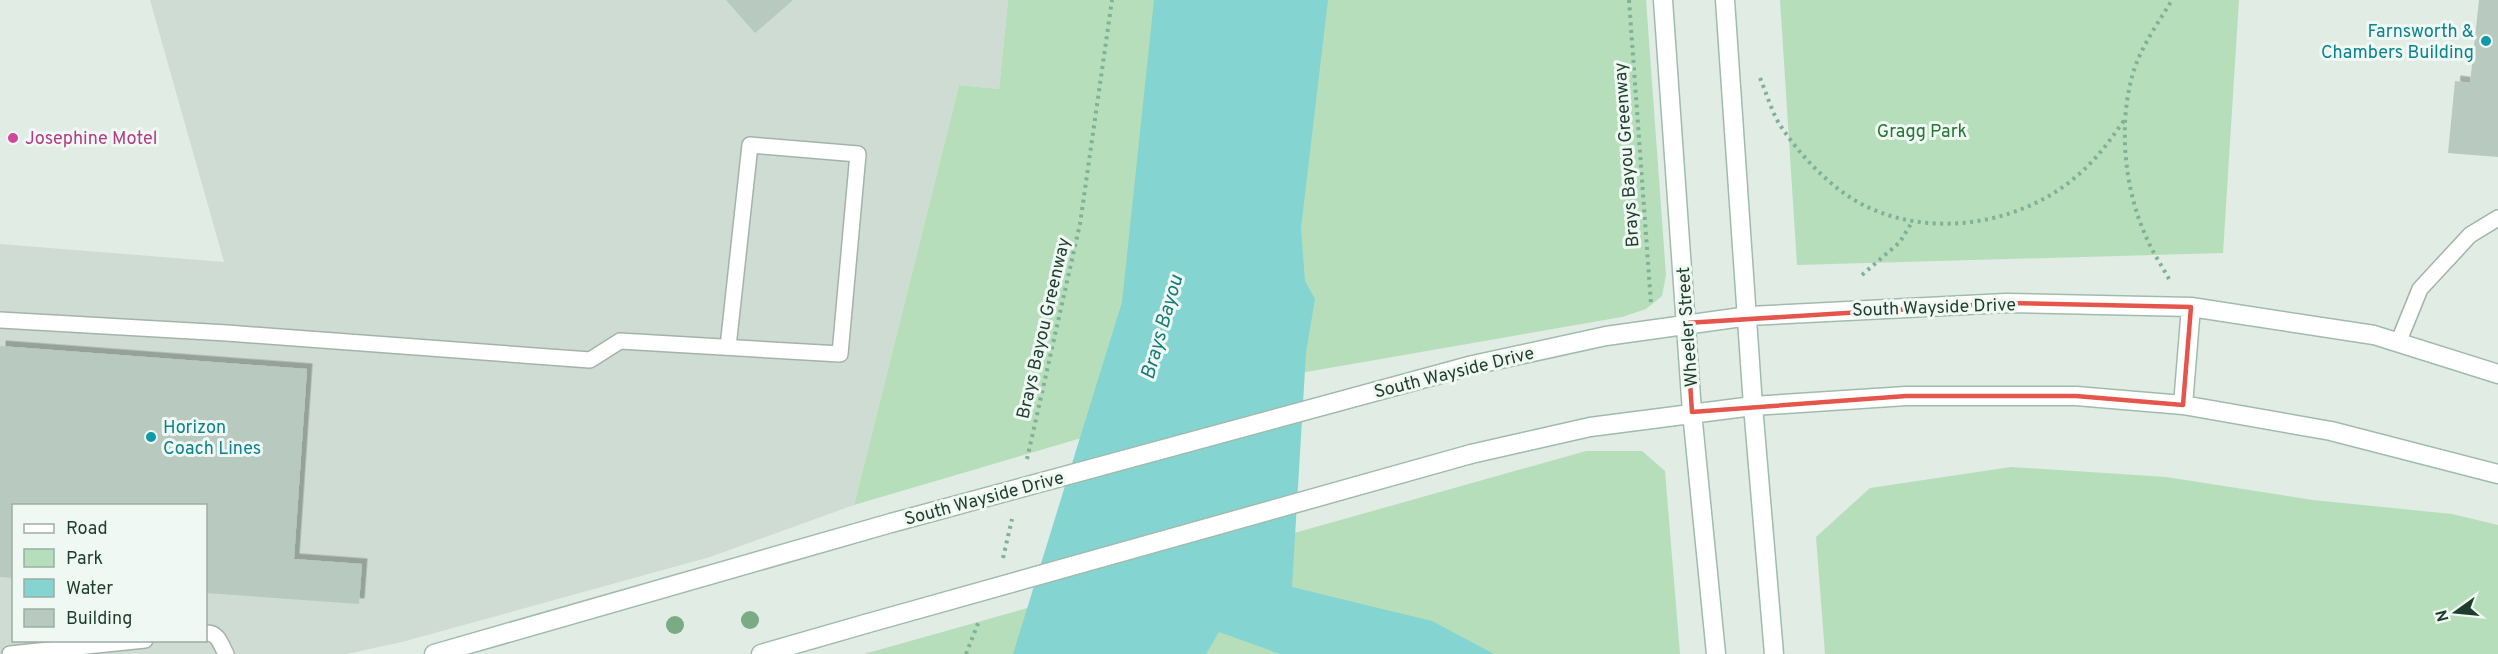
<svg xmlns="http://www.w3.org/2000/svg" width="2498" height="654" viewBox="0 0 2498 654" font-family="Overpass,sans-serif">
	<defs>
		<filter id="shadow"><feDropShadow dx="5.5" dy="-5.5" stdDeviation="0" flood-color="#0004"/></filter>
	</defs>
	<rect width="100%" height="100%" fill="#e0ece4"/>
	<path fill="#cedcd3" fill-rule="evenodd" d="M150,0H1008L999,89L959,85L854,505L710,557L402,642L346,654H0V244L224,262ZM14,506H206V640H14Z"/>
	<path fill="#b7deba" d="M1008,0H1646L1666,275L1662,296L1646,309L1622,317L1306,372L854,505L959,85L999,89Z
		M1780,0H2239L2223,253L1797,265Z
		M1586,451H1642L1665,471L1680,654H864Z
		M2011,467L2166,477L2313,500L2452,514L2498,525V654H1825L1816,537L1870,488Z"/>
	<path fill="#84d5d2" d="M1154,0H1328L1301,228L1305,281L1315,299L1306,353L1292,587L1432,621L1494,654H1280L1219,632L1206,654H1013L1122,302Z"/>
	<path fill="#b8cabf" filter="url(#shadow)" d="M726,0H793L755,33Z
		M2479,0H2498V157L2448,153L2455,81L2470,83Z
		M0,346L307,369L294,559L362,564L359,604L206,593V506H14V578L0,577Z"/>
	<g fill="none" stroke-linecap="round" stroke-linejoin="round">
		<defs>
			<path id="lane" d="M0,320L227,333L590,360L620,341L840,354L858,154L750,145L728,347
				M2398,343L2420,289L2470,235L2498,218
				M206,633C218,632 221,645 226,654
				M10,654L145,640"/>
			<path id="secondary" d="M1663,0L1692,412L1716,654
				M1725,0L1753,406L1774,654
				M1473,365L1606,336L1749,316L2006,303L2191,307L2374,335L2498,374
				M2183,405L2191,307
				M1471,454L1590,427L1753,406L1906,396H2076L2183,405L2331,431L2498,474
				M434,654L891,523
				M761,654L865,624"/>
		</defs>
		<use href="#lane" stroke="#a2b4aa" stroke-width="18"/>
		<use href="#secondary" stroke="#a0bbad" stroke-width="21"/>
		<path stroke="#7eb198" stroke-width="4" stroke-dasharray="3 4.5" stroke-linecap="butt" d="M1629,0L1651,304
			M1760,78C1767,94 1772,114 1782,128C1799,153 1820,176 1845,194C1914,242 2017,229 2078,175C2097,159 2111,139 2125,119
			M1862,275L1900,242L1912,222
			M2169,279C2162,266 2153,253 2147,239C2124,189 2118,125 2133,73C2141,47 2158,23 2172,0
			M1027,459L1080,224L1112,0
			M1003,558L1012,519
			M966,654L979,621"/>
		<use href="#lane" stroke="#fff" stroke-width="15"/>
		<use href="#secondary" stroke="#fff" stroke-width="18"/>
		<defs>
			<path id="secondary-bridge" d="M891,523L1473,365
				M865,624L1471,454"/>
		</defs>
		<use href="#secondary-bridge" stroke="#a0bbad" stroke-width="21" stroke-linecap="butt"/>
		<use href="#secondary-bridge" stroke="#fff" stroke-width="18"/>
	</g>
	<g fill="#7aab85">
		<circle cx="750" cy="620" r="9"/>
		<circle cx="675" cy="625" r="9"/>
	</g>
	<path fill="none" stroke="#e4564c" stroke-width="4.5" stroke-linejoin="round" d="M2006,303L2191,307L2183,405L2076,396H1906L1692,412L1686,323Z"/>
	<g fill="#0f9aa8" stroke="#f0f8f3" stroke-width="2">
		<circle cx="2486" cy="41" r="6"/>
		<circle cx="151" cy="437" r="6"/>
	</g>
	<circle fill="#d1479c" stroke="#f0f8f3" stroke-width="2" cx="13" cy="138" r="6"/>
	<g text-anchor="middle" stroke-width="6" stroke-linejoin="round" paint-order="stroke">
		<g font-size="18" fill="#0d838f" stroke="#f0f8f3" text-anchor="end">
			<text x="2474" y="37">Farnsworth &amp;<tspan x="2474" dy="21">Chambers Building</tspan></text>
			<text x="163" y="433" text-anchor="start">Horizon<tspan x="163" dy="21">Coach Lines</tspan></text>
		</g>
		<g font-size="18" fill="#277637" stroke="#f0f8f3">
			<text x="1922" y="137">Gragg Park</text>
		</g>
		<g font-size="18" fill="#b23c85" stroke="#f0f8f3" text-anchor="start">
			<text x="25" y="144">Josephine Motel</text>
		</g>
		<g font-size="18" fill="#1f3d2f" stroke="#f0f8f3">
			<text transform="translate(1626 155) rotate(-94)" y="6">Brays Bayou Greenway</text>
			<text transform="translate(1934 307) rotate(-2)" y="6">South Wayside Drive</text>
			<text transform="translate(1687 327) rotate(-94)" y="6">Wheeler Street</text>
			<text transform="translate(1043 328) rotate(-77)" y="6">Brays Bayou Greenway</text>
			<text transform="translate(1454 372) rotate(-14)" y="6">South Wayside Drive</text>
			<text transform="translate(984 498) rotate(-15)" y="6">South Wayside Drive</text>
		</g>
		<g font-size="20" font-style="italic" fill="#167c7a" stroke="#f0f8f3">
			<text transform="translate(1161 327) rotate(-74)" y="7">Brays Bayou</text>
		</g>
	</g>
	<rect x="12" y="504" width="195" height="138" fill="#f0f8f3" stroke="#9cada5" stroke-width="1.5"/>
	<rect x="24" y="524" width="30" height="9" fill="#ffffff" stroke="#9cada5" stroke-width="1.5"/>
	<text x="66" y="534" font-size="18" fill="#1f3d2f">Road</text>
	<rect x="24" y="549" width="30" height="18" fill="#b7deba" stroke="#9cada5" stroke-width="1.5"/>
	<text x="66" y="564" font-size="18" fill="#1f3d2f">Park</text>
	<rect x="24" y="579" width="30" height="18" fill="#84d5d2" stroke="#9cada5" stroke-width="1.5"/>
	<text x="66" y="594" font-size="18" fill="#1f3d2f">Water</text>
	<rect x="24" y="609" width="30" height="18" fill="#b8cabf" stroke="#9cada5" stroke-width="1.5"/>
	<text x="66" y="624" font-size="18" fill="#1f3d2f">Building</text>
	<g transform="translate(2456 612) rotate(255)" stroke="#f0f8f3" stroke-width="4.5" paint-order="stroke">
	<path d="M0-4.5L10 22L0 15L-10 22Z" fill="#1f3d2f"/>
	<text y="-9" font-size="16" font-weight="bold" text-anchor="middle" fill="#1f3d2f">N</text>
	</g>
</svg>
